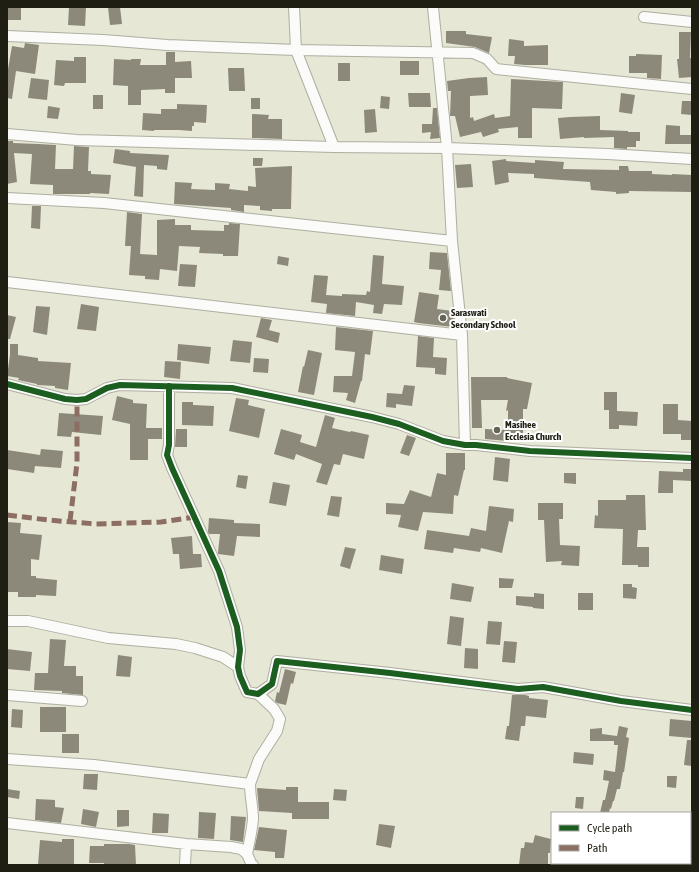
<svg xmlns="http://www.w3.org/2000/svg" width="699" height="872" viewBox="0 0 699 872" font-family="'Asap Condensed',sans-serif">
	<rect width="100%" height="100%" fill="#e7e7d6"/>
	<path fill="#8c897a" d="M7,7H21V20H7Z
		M69,7H86L85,26L68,25Z
		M108,7H120L122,24L110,25Z
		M446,31H466V34L492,37L489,53L475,47L446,43Z
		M679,32H691L690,58H692V77L679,78L677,59H679Z
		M509,39L524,41V46L548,45V65H525L514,64L515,56H508Z
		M25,43L39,45L35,74L16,71L12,99L7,98V75L12,46L24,48Z
		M166,52H175V62L191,61L192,78H175V93H165V89L141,90V105H128V86L113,85L114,59L131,60V59H141L140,65H166Z
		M636,54L662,55L661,79L647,78V73H629V56H636Z
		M74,57H86V83H65L64,86L54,85L56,60L74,61Z
		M400,61H419V75H400Z
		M338,63H350V81H338Z
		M228,68H244L245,91H229Z
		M487,77L488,95L470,96V118L473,117L474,121L494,114L495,118L510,116L511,79L563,82L562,109L532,108V138H518V127L498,129L499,132L483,137L481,132L460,137L455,116H450L451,91H448L447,81L469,78Z
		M31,78L49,80L47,100L28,98Z
		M408,93H430L431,107H409Z
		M621,93L635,95L632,114L619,112Z
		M93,95H103V109H93Z
		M381,96L390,97L389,109L380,108Z
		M251,98H260V109H251Z
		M682,101H692V115L681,114Z
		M177,104L207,105L206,123L194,122V126H192V131L179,130H154V131L142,130L143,113L161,114V109H177Z
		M48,106L60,108L58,119L47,118Z
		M433,108H437L440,138L430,139L431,132L422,133V124H432Z
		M375,109L377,132L365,133L364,110Z
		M252,114L269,115L268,119H282V139L252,138Z
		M600,116V130L628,131V132H640V141H636V147H627V149L614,148V137L584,138V137L560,139L558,118L570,117Z
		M666,125L680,126V135H692V144H665Z
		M7,141H13V143L38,144L56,145L55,169H73L74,146L89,147L88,171H91V174L111,175L109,194L90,193V194H53V185L30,184L32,154L14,153L17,182L7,184Z
		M115,149L130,151V153L169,155L167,170L157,169V166L144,165L143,197L134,196L136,167L113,163Z
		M253,158H263L262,166H253Z
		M506,159V161L535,163V160L564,162L563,169L619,170V166H628L629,171H652V174L672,175V174L692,175V192L629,191V193L616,194V192L591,190L590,182L534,178V174L508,173L509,182L495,185L492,161Z
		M471,164L473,187L457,188L455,165Z
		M292,166L291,209H272V211L260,210V206L244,205V212L231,210V208L174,204L175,182L192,183L191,189L215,190V183L230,184L229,189L248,191V186L256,187L255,168Z
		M32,206H41L40,229L31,228Z
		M127,212L142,214L140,254L157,255V220L175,219V225H191V230L224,231V225H229V223L240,224L238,256H223V254L199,253L200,247L179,246L177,271L160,269L159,280L145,279V276L129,275L131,246H125Z
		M430,252L447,253L451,291L439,290L441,270L429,269Z
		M373,255L384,256L382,284L404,286L402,305L384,304L382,314L373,313L374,305L356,302L355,316L326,313L327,304L311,302L314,275L328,276L326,295L342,296V294L366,295L367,291L370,292Z
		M278,256L289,258L288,266L277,264Z
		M180,264L197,265L195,287L178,286Z
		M419,292L439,295L437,309L453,311L454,320L453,327L418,323L414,322Z
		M81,304L99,307L96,331L77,329Z
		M36,306L50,307L47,335L33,332Z
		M7,315L16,317L10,339H7Z
		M261,318L272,320L269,330L280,333L278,343L256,337Z
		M336,327L373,331L370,355L365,354L362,381H361L355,403L346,400L348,393L333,392L334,376H352L355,352L335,350Z
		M418,336L434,338L433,357L447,358L446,375L435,374V368L416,367Z
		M233,340L252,342L250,363L230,361Z
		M10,344H18V355L38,358V361L71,363L68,390L55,388V386L37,385V384L18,380L19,378L7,376L10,355Z
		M178,344L211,347L209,364L177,360Z
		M308,350L322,353L314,395L298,392L303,366L304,367Z
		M254,358L269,359L268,373L253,372Z
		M165,361L181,362L180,379L164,377Z
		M471,377H507V378L532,383L527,409H523V441H508L485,439V429L508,430V410L506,411L508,400H481L482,428H472Z
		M404,385L415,386L412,406L396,404V408L386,407L387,393L402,394Z
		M604,392H617V411L638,412L637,426L619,425V429H609V410H604Z
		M117,396L133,400V403L147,404L146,428H162V439H148V460H130V424L112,420Z
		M236,398L249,400L248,405L265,409L259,438L229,431Z
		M182,402H193V405L214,406L213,426L182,425Z
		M663,404H678V420L692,421V440H681V434H663Z
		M59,413L103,416L101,435L72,432L71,437L57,436Z
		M325,415L335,418L332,428L350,432L351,431L369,435L364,459L343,454L340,465L334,464L327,485L316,482L322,464L296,454L294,460L274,454L281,429L302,435L300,442L316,447Z
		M176,429H187V447H175Z
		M407,435L416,438L409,456L400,453Z
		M41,449L63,451L61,468L35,466L34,473L7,469V450L40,455Z
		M446,453H465V470H464L458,496L454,495L453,514L423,512L418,531L398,527L401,515L386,514V503L404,504L410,490L431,497L437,473L446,475Z
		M495,457L510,459L508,482L493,480Z
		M683,469H692V481L673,480V493H658L659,471L683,472Z
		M564,473H576V484L564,483Z
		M238,475L248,476L246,489L236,487Z
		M273,482L290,485L286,506L269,503Z
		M626,495H645L646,530H638L637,547H649V567H638V565H622L623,529L594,528L595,515L598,516V500H626Z
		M331,496L342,497L339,517L327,515Z
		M538,503H563V519H559L560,545L580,546L579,566L561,565L562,561L546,562L544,520H538Z
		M489,506L514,509L513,522L509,521L502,553L481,548L480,552L454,548L453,553L424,549L427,530L469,536L471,528L486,531Z
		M209,518L234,520V523L260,524V537L237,536L234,556L218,554V552L220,534H209L208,532Z
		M7,522L21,523L20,533L42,535L39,560L31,559V576H36V578L57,580L56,596L36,595V597H18V592H7Z
		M192,536L193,554H201L202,567L180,569L179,554H173L171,538Z
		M345,547L356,549L350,569L340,566Z
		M381,555L404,559L402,574L379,570Z
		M499,578L514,579L512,588H499Z
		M452,583L474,587L471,602L450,599Z
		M623,584H632V587L637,588L636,599L623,598Z
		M534,593L544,594V609L533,608V607L516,605V596L534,597Z
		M578,593H593V610H578Z
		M450,616L464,618L461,646L447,644Z
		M488,621L502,622L500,645L486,644Z
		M50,639L66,640L64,666H76V676H83V695L62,693V691L34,690L35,673H48Z
		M504,641L517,642L515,663L502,662Z
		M465,648L478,649V669L464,668Z
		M7,649L32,652L30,671L7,669Z
		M118,655L132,657L130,677L116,676Z
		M285,669L296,672L293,684L291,683L286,705L277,703L275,701L277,692L279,693Z
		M512,695H525L529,696V698L548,700L546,718L526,716L525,726H521L519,741L505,739L507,726H509Z
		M40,707H66V732H40Z
		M12,709L23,710L22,728L11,727Z
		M670,719L692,721V738L669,736Z
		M619,726L628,728L626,737L629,738L624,772H623L620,789H617L614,801H613L611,809L610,808L609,813H600L603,800H605L609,781L603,780L604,770L615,772L618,745H614V741H590V729L602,728V734L617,736Z
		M62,734H79V753H62Z
		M687,740H692V766L684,765Z
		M574,752L594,754L593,765L573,763Z
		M84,774H98L97,790L83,789Z
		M667,776H677L676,788L667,787Z
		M286,787H298V802H329V819H292V813L259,811L257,788L286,790Z
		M7,789L20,791L19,799L7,797Z
		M334,789L347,790L346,801L333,800Z
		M576,797H584L583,809L575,808Z
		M36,799L55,800V807L64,808L61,823L35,820Z
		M83,809L99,812L96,827L81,824Z
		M117,810H129V826L117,827Z
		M199,812L216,813L214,839L198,838Z
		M153,813L169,814L168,833H152Z
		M231,816L246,817L243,842L230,840Z
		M379,824L395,826L391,848L376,845Z
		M259,827L287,830L284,858H275V852L254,850Z
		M535,835L551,839L550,853H548V865H519L521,848H524L525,842L533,843Z
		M62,839H74V865H38L40,840L62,842Z
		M104,844H129L135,845L136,865H104V863H89L90,846H104Z"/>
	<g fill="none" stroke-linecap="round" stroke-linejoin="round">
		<defs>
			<path id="minor" d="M294,7L296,50L334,147
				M433,7L447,148L452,241L462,335L465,445
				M644,17L692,22
				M7,36L103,40L167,45L296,50L473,53L487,59L496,69L692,89
				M7,134L77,140L334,147L447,148L607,154L692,159
				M7,198L104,203L452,241
				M7,282L462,335
				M7,384L65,399L77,400L86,399L107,388L120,385L232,388L372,417L399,424L443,441L465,445H476L530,451L692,458
				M169,386V445L167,455L172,468L219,571L237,627L240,650L238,667L240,676L247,692L258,694L272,684L277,661L390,673L518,689L543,687L621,701L692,710
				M7,621H28L108,638L176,644L195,648L223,657L238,667
				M7,695L82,701
				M7,759L94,765L250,784C250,797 253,807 253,819C252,831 249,843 247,854
				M250,784L259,759L277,731L280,719L274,709L258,694
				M7,823L186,844L231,847L241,849L247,854L251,863L253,865
				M649,863L650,865
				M690,863H692
				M185,865L186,844"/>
		</defs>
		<use href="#minor" stroke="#aeaea1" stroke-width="12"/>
		<use href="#minor" stroke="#fbfbf9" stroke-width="10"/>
		<path stroke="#8d6e63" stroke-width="5" stroke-dasharray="10 5" stroke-linecap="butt" d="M7,515L48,520L96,524L161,522L195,517
			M70,521L77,463V400"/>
		<defs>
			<path id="cycleway" d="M7,384L65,399L77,400L86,399L107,388L120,385L232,388L372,417L399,424L443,441L465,445H476L530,451L692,458
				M169,386V445L167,455L172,468L219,571L237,627L240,650L238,667L240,676L247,692L258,694L272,684L277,661L390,673L518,689L543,687L621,701L692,710"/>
		</defs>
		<use href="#cycleway" stroke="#fff" stroke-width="8"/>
		<use href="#cycleway" stroke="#1b5e20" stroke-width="6"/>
	</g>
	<g fill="#646457" stroke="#fff" stroke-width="1.5">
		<circle cx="443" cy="318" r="4"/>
		<circle cx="497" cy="430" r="4"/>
	</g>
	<g text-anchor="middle" stroke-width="4" stroke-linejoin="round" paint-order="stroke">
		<g font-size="10" font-weight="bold" fill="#1e1e13" stroke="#fff" text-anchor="start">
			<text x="451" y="316">Saraswati<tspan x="451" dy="12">Secondary School</tspan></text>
			<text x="505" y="428">Masihee<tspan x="505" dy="12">Ecclesia Church</tspan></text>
		</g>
	</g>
	<rect width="699" height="872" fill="none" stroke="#1e1e13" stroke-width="16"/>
	<rect x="551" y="812" width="140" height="52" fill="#ffffff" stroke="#a5a5a1"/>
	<rect x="559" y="825" width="20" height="6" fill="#1b5e20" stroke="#a5a5a1"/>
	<text x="587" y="832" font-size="12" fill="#1e1e13">Cycle path</text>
	<rect x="559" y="845" width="20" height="6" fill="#8d6e63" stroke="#a5a5a1"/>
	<text x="587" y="852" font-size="12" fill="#1e1e13">Path</text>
</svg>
